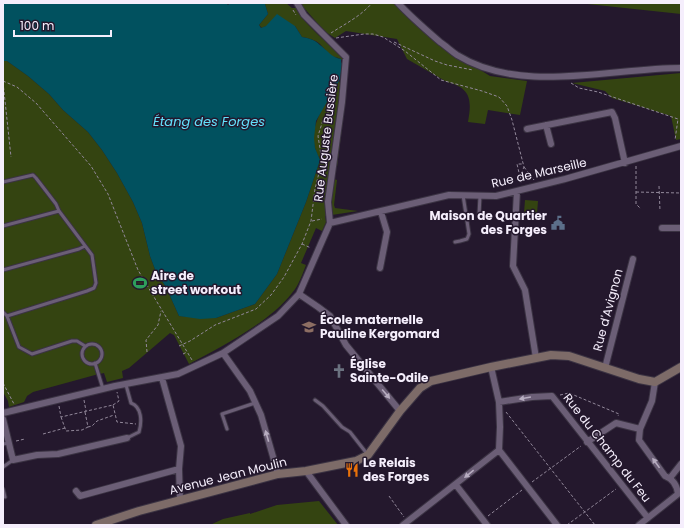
<svg xmlns="http://www.w3.org/2000/svg" width="684" height="528" viewBox="0 0 684 528" font-family="Poppins,sans-serif">
	<rect width="100%" height="100%" fill="#24182d"/>
	<path fill="#344411" d="M264,3H286L292,8H296C306,27 329,43 344,59L343,61C339,57 336,58 332,56C327,53 324,48 320,44C315,40 309,38 302,37L295,26H266L262,28L259,25L268,14L265,4Z
		M296,3H395L411,20L450,51L490,76L527,81L520,115L488,110L485,124L468,122C472,100 471,88 447,82L407,59L397,39L346,31L335,38L324,31L306,10Z
		M578,3H681V14Z
		M3,61H7L28,76L49,94L63,110L88,132L102,150L117,173L133,202L142,223L150,256L156,272L166,287L179,316L216,318L255,304L277,274L306,202L320,160C318,156 316,152 315,148C308,125 328,100 339,81L346,96L337,167H335L334,179L337,180L334,205L335,208L358,211L325,216L326,222L322,231L316,228L301,263L306,265C302,275 299,285 292,293C270,322 221,347 189,364L174,335L170,333L129,368L122,371L123,378L107,382L104,373L95,375L33,392L27,396L24,402L9,407L8,401L3,392Z
		M681,73V139L676,140L671,116L612,98L605,91L572,83Z
		M525,200L538,201L537,214L524,213Z
		M319,501L338,525H210L223,519L250,513V514L277,505Z"/>
	<path fill="#01515f" d="M3,3H226L228,5L230,3H264L265,4L268,14L259,25L261,28L266,26L277,14L295,26L302,37C309,38 315,40 320,45C327,50 332,58 341,59V62L342,64L340,79L316,121L314,138L315,148L320,160L306,202L277,274L255,304L216,318L200,319L179,316L166,287L156,272L150,256L142,223L133,202L117,173L102,150L88,132L63,110L49,94L28,76L7,61H3Z"/>
	<g fill="none" stroke-linecap="round" stroke-linejoin="round">
		<defs>
			<path id="lane" d="M3,182L33,175L36,178L56,204L59,211L92,255L96,283L94,288L87,291L7,316
				M479,215L480,196
				M3,226L59,211
				M455,242L460,241L467,239L469,234L463,195
				M3,270L79,249L85,246
				M3,312L7,316L19,347L32,354L72,341H77L85,346
				M82 354a10 10 0 1 1 20 0a10 10 0 1 1-20 0Z
				M95,363L103,389
				M126,385L131,403C142,407 142,422 139,432L127,438
				M315,400L323,406L342,427L350,432L368,455
				M227,429L222,414L255,403
				M3,444L9,443
				M3,467L13,460
				M3,489L5,497"/>
			<path id="street" d="M398,3C411,17 425,29 440,42C446,46 451,51 457,55C522,95 610,68 681,68
				M546,125L551,144
				M527,129L612,112L615,118L625,163
				M517,191L513,266L525,290L536,358
				M330,223L449,195L496,196L565,179L681,146
				M662,228H681
				M380,268L387,232L381,212
				M299,294L318,307L330,316L346,345L400,411
				M223,353L250,391L261,415L278,474
				M491,367L499,402L500,427L499,450
				M605,368L633,259
				M162,378L181,446L179,469L180,500
				M499,402L532,397L552,396L648,518
				M3,413L115,386L178,374L223,353L278,316L299,294L330,223L328,202L342,102L346,57L304,15L297,3
				M3,419L13,460L37,455L58,454L127,438
				M587,442L616,423L640,429
				M499,450L557,525
				M306,471L346,525
				M670,478L681,464
				M456,485L487,525
				M76,491L80,496L179,469
				M403,525L499,450
				M639,525L678,494C677,485 673,479 665,476L639,440L640,429L652,401L655,382"/>
			<path id="secondary" d="M96,525L139,511L278,474L306,471L356,461L368,455L400,411L420,388L431,381L491,367L551,355L569,356L639,379L655,382L681,367"/>
		</defs>
		<use href="#lane" stroke="#3b3343" stroke-width="5"/>
		<use href="#street" stroke="#3b3343" stroke-width="8"/>
		<use href="#secondary" stroke="#3b3343" stroke-width="10"/>
		<path stroke="#92889a" stroke-width="1" stroke-dasharray="3 2" stroke-linecap="butt" d="M293,10L296,15
			M331,33C345,24 361,16 372,3
			M336,38L364,34H373L383,37L405,51L441,80L482,91L499,97L507,106L512,120L524,167L521,174L520,182L523,183
			M394,42L435,61L447,65L473,70
			M3,81L17,87L36,103L91,166L108,194L138,270L151,292L192,360
			M3,82L11,157
			M571,83L579,88L598,92L678,119L675,140
			M636,166V204L641,209
			M524,167L534,180
			M520,177L517,164H522
			M659,186L660,211
			M636,192L681,193
			M522,217L537,218
			M312,221L322,219
			M302,244L311,248
			M179,346L190,341L215,325L256,309L271,295L284,277L302,244L311,221L315,189L321,165V155L318,136L323,120L329,111L334,109
			M147,352L146,340L158,325L161,311
			M183,354L187,352
			M3,383L14,404
			M560,395L569,393L619,414L618,416
			M84,400L86,411
			M113,405L119,401L117,392
			M59,406L61,417L113,405L117,422L136,424
			M85,412L88,427L92,426L97,421L114,415
			M506,412L595,525
			M61,417L66,431L82,430L88,427
			M43,434L65,428
			M16,441L25,439
			M532,482L581,446
			M389,496L404,517
			M488,516L522,490
			M567,525L616,489"/>
		<use href="#lane" stroke="#6b5e76" stroke-width="3"/>
		<use href="#street" stroke="#6b5e76" stroke-width="6"/>
		<use href="#secondary" stroke="#7d6b68" stroke-width="8"/>
	</g>
	<defs><path id="oneway-solid" d="M-6-.8H1V-3.2L6.5 0L1 3.2V.8H-6Z"/></defs>
	<g fill="#b7adc0">
		<use href="#oneway-solid" transform="translate(386 394) rotate(50)"/>
		<use href="#oneway-solid" transform="translate(525 398) rotate(170)"/>
		<use href="#oneway-solid" transform="translate(267 436) rotate(-106)"/>
		<use href="#oneway-solid" transform="translate(656 463) rotate(-126)"/>
		<use href="#oneway-solid" transform="translate(469 474) rotate(141)"/>
	</g>
	<defs>
		<symbol id="civic-bare" viewBox="-9 -9 18 18"><path d="M-.6-6.5H3V-4.5H.6V-3L4-1V1h2V6H-6V1h2V-1L-.6-3ZM-1.2 2.5V6h2.4V2.5Z" fill="#5c6f8a" stroke="#24182d" stroke-width="2.5" paint-order="stroke"/></symbol>
		<symbol id="stadium-bare" viewBox="-9 -9 18 18"><path d="M0-5a6.5 5 0 1 0 0 10a6.5 5 0 1 0 0-10ZM-3.5-1.8h7v3.6h-7Z" fill="#2e9e5b" stroke="#24182d" stroke-width="2.5" paint-order="stroke"/></symbol>
		<symbol id="school-bare" viewBox="-9 -9 18 18"><path d="M0-5L7-2L0 1L-7-2ZM-4 1L0 2.5L4 1V4Q0 6-4 4Z" fill="#8d6e63" stroke="#24182d" stroke-width="2.5" paint-order="stroke"/></symbol>
		<symbol id="church-bare" viewBox="-9 -9 18 18"><path d="M-1.2-6h2.4v3.5h3.3v2.4h-3.3V6h-2.4V-.1h-3.3v-2.4h3.3Z" fill="#6b7280" stroke="#24182d" stroke-width="2.5" paint-order="stroke"/></symbol>
		<symbol id="restaurant-bare" viewBox="-9 -9 18 18"><path d="M-5-6h1v4h1v-4h1v4h1v-4h1v5L-1.5 .5V6h-2V.5L-5-1ZM5-6V6H3V1.5H1.5Q1.5-4 5-6Z" fill="#e8710a" stroke="#24182d" stroke-width="2.5" paint-order="stroke"/></symbol>
	</defs>
	<g fill-rule="evenodd">
		<use href="#civic-bare" x="548" y="213" width="20" height="20"/>
		<use href="#stadium-bare" x="130" y="273" width="20" height="20"/>
		<use href="#school-bare" x="299" y="317" width="20" height="20"/>
		<use href="#church-bare" x="329" y="361" width="20" height="20"/>
		<use href="#restaurant-bare" x="342" y="460" width="20" height="20"/>
	</g>
	<g text-anchor="middle" stroke-width="3" stroke-linejoin="round" paint-order="stroke">
		<g font-size="12" fill="#f5eefc" stroke="#24182d">
			<text transform="translate(326 138) rotate(-83)" y="4">Rue Auguste Bussière</text>
			<text transform="translate(539 173) rotate(-13)" y="4">Rue de Marseille</text>
			<text transform="translate(608 310) rotate(-75)" y="4">Rue d'Avignon</text>
			<text transform="translate(607 448) rotate(52)" y="4">Rue du Champ du Feu</text>
			<text transform="translate(228 476) rotate(-14)" y="4">Avenue Jean Moulin</text>
		</g>
		<g font-size="12" font-weight="bold" fill="#f5eefc" stroke="#24182d" text-anchor="start">
			<text x="547" y="220" text-anchor="end">Maison de Quartier<tspan x="547" dy="14">des Forges</tspan></text>
			<text x="151" y="280">Aire de<tspan x="151" dy="14">street workout</tspan></text>
			<text x="320" y="324">École maternelle<tspan x="320" dy="14">Pauline Kergomard</tspan></text>
			<text x="350" y="368">Église<tspan x="350" dy="14">Sainte-Odile</tspan></text>
			<text x="363" y="467">Le Relais<tspan x="363" dy="14">des Forges</tspan></text>
		</g>
		<g font-size="13" font-style="italic" fill="#63e2fd" stroke="#24182d">
			<text x="209" y="126">Étang des Forges</text>
		</g>
	</g>
	<rect width="684" height="528" fill="none" stroke="#f5eefc" stroke-width="8"/>
	<path d="M14 30v6h97v-6" fill="none" stroke="#f5eefc" stroke-width="2"/>
	<text x="20" y="30" font-size="12" fill="#f5eefc" stroke="#24182d" stroke-width="3" paint-order="stroke">100 m</text>
</svg>
